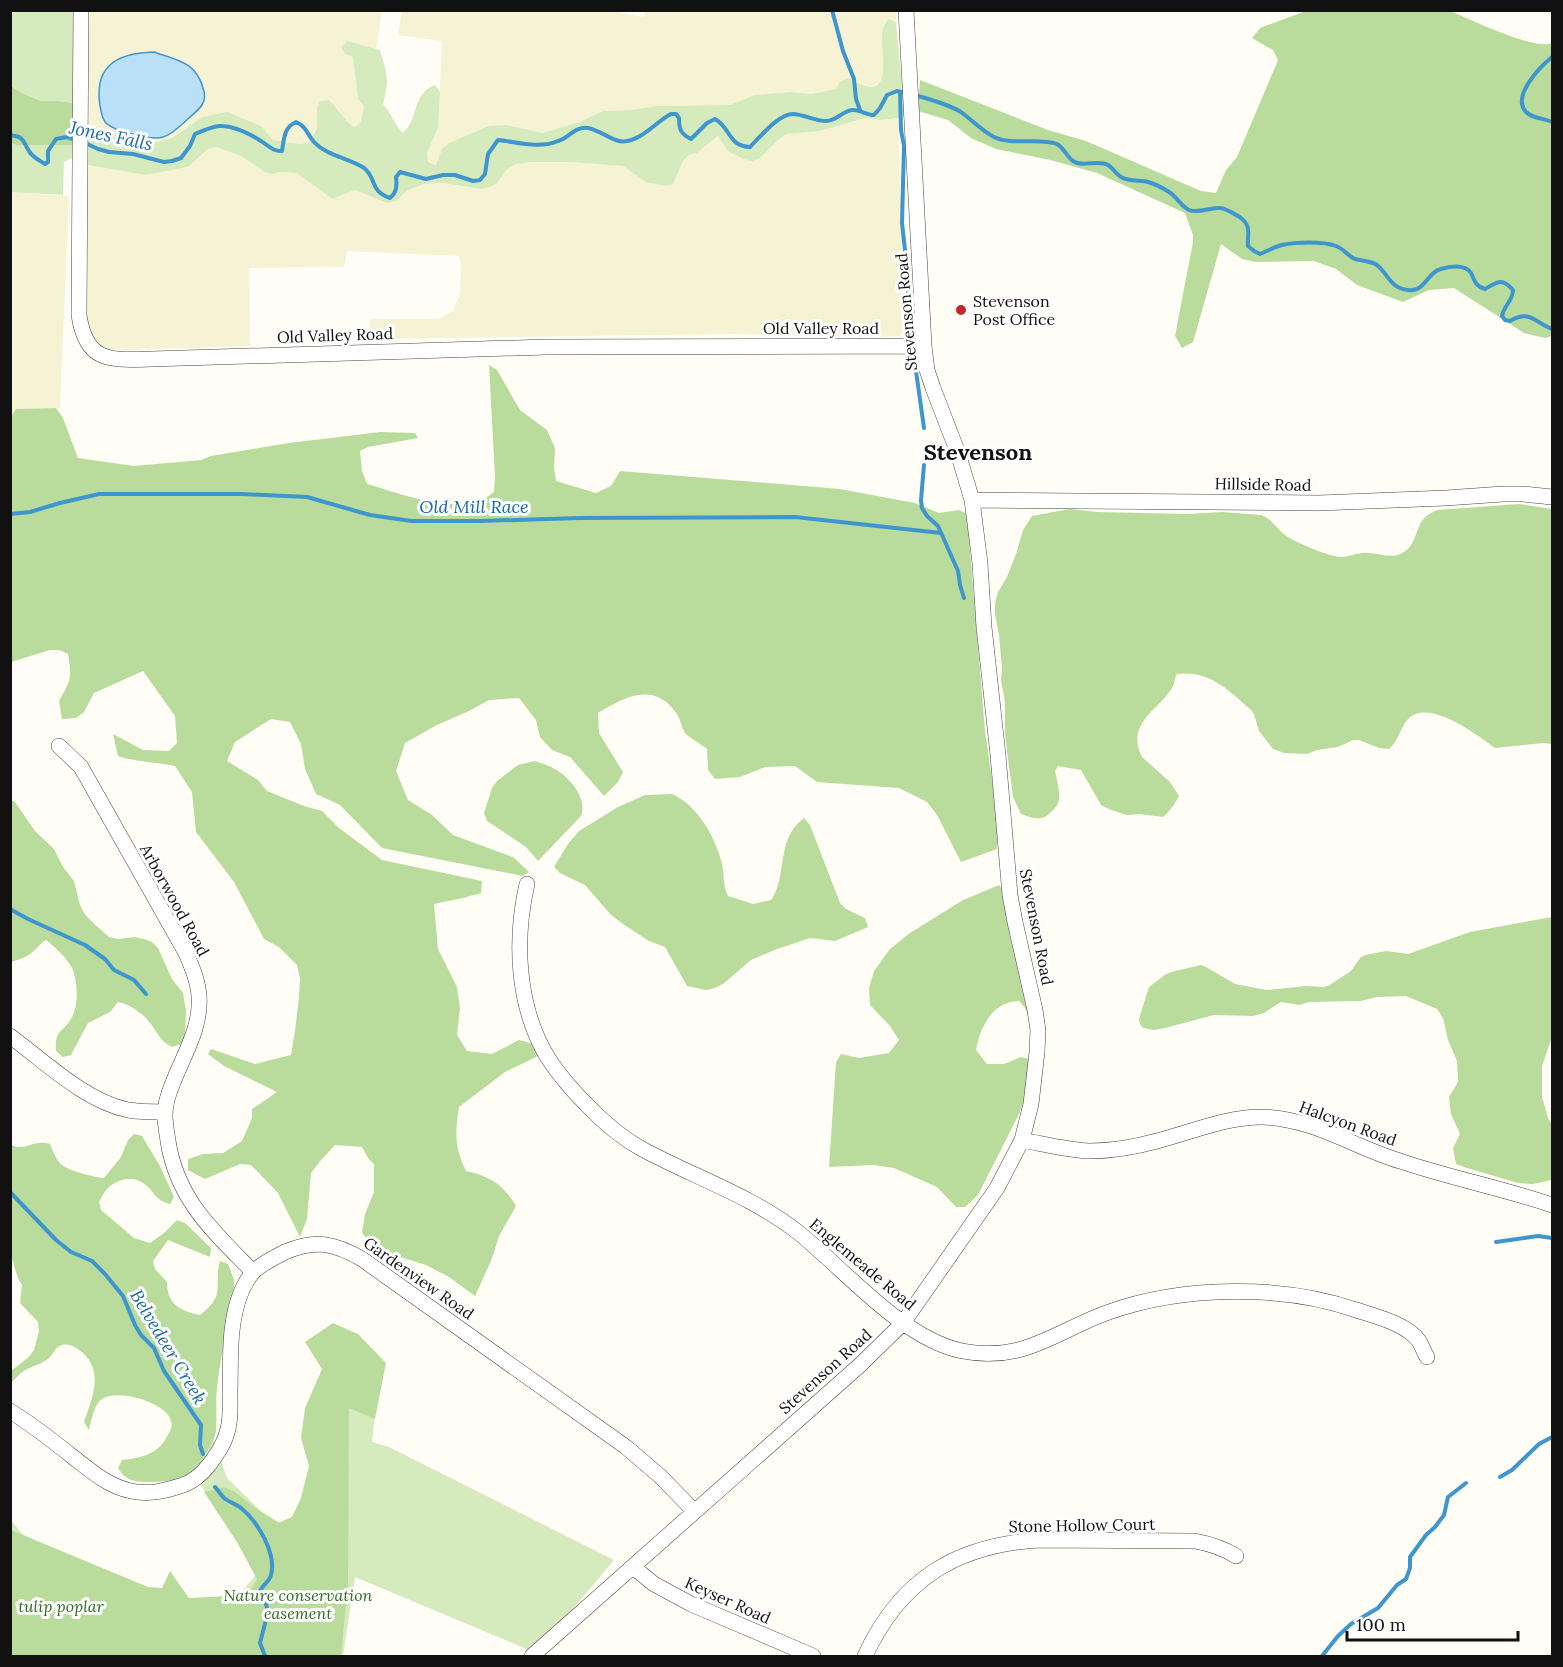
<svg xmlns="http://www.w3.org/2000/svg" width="1563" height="1667" viewBox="0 0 1563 1667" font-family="Lora,serif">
	<rect width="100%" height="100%" fill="#fffdf5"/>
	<path fill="#f6f3d4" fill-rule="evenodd" d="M603,10L644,17L646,10L896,11V22L888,20L883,27V75L880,82L872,86L837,89L810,94L791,92L754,95L730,105L657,106L630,110L603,111L579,122L543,133L507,125L442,149L437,165L428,162L427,153L438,128L442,41L398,35L402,11Z
		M89,11H382L376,49L347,41L353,57L358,99L364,105L361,122L353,127L345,122L336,106L317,109V128L310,142L301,144L273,140L261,126L202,117L174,137L157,142L89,127ZM154,52L187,64L195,70L204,100L202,106L186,121L157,139L126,132L108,125L99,91L101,78L106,69L130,55Z
		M865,118L882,120L898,118L902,253L901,290L906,325L904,332L899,336L881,337L733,334L370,339V319H439L453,311L460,294L461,263L458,256L347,251L344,267L249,268L250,346L125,350L105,349L93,337L87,325L88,165L145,175L188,167L208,149L216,147L241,156L263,171L297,173L332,199L355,190L387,203L396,201L408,190L424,184L442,183L482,189L498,182L508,168L516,164L532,162H570L623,166L646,182L672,184L683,161L689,155L697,153L719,136L760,158L778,140L786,134L820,131Z
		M11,192L69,196L60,408L16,409L11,418Z"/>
	<path fill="#d5ebbd" d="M10,11H75V103L57,101H41L22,93L11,85Z
		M888,19L896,22L905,117L882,120L865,118L820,131L786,134L778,140L760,158L752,161L743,159L728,151L718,136L697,153L689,155L683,161L673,184L665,186L646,182L623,166L570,162H532L516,164L508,168L498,182L490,187L482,189L442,183L424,184L408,190L396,201L387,203L355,190L332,199L297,173L279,172L271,174L263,171L241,156L216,147L208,149L188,167L145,175L88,165L89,127L157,142L174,137L202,117L227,112L261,126L273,140L301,144L310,142L317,128V109L320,101L329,100C339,109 343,120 354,127L361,122L364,106L358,99L353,57L345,54L341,47L347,41L380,50C387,75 390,78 383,104C391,113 394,124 403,133C419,119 412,93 435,85L440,92L438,128L427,153L428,162L436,165L442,149L449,143L489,126L507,125L543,133L579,122L603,111L630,110L657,106L730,105L754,95L791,92L811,94L836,89L840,82L848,78C899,108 878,52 883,28C884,26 887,21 888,19Z
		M10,143L16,145H73L72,158L64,162L63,195L11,192Z
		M378,1386L372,1442L389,1447L614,1560L536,1653L355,1577L343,1656H11L10,1519L43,1559L68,1601L238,1597L257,1573L187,1464L213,1439L227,1478L261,1511L282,1524L299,1515L329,1397Z"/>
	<path fill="#b9dc9c" d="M1442,10L1450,11C1470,19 1535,51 1552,43V336L1545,338L1524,333L1454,288L1429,290L1403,302L1357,285L1336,269L1314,261L1256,262L1242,259L1221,244L1193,342L1182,348L1175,336L1193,242V235L1185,213L1097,173L1050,160L996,149L971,138L948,120L918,111L920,80L1048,130L1086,141L1201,191L1216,193L1226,170L1237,157L1278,60L1273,50L1252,38L1260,28L1306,11Z
		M10,85L22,93L41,101H57L75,103L73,145H16L11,143Z
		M489,365L497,370L520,410L547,430L555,448L554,468L556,481L596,493L611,486L620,471L840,489L915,503L939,513L959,510L967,514L985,731L997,813V849L961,862L937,815L927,802L899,788L817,782L795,766L765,767L740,777L715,779L708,770L707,749C701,744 693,740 687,735C682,731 681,720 677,714C655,681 625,696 598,713L599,733L623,772L618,782L604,796L570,757L552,750L540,737L536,720L519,698L489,700L469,711L437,725L405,743L396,771L408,800L432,815L453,835L513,857L529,872L523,876L382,848L340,805L316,794L305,769L301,744L290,722L271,719L235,742L227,761L258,780L267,791L304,806L322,811L339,828L382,860L482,881L481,893L463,898L434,904L438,949L457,987L460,1009L457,1035L467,1051L492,1054L519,1040L538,1045V1056L505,1072L459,1107C455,1133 454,1146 466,1171C490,1176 504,1185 516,1206L499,1236L491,1261L475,1296L449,1277L426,1265L384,1252L372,1245L362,1233L365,1214L374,1192V1164L368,1158L362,1147L335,1145L321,1160L311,1173L307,1219L300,1237L278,1193L251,1165L240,1164L205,1179L188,1170V1159L203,1154L223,1153L242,1141L252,1118V1109L277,1092L224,1066L208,1054L211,1049L255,1064L291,1055L295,1031L299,997L300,978L297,965L279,947L264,939L234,882L196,832L192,792L175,766C156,762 136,762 118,756L113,734L143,750L169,751L177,743L175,716L143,671L94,693L84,712L76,718L62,719L59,701C71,679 72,679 68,654L59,650H50L11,662L10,418L16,409L56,408L63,418L78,458L134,466L201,460L211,456L289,443L380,432L415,433L418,438L368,447L360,451L362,471L367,484C402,494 463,519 494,492L495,477Z
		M1519,504L1552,509V744L1543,743L1495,748C1478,735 1431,700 1410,717C1400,726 1399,741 1389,749L1379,748L1359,740H1353L1338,747L1317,750L1307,754L1284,753L1273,749L1259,731L1254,714L1251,710C1228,690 1210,670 1177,674C1174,679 1174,687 1170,691C1155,712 1126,725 1142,757L1170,782L1179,796C1175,804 1170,811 1163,817L1139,814L1127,815L1111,810L1101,805L1081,770L1058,766L1055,771C1057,780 1060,790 1059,800C1058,805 1055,808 1051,812C1042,822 1032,818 1021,814L1013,797L1005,735V702L1001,680L1002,668L999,635L995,614V603L998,592L1007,577L1017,551L1023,530L1032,516L1070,509L1097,512L1189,514L1222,512L1261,515C1271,518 1277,529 1285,535C1295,542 1329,557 1341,557C1350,557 1359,552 1368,553C1381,553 1392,560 1404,552C1415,546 1416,529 1422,521C1426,515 1431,513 1437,510Z
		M534,761C541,763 548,765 553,768C569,776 588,798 581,816L538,861L526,847L487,821L484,813L492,788L497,781L518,765Z
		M672,794C697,805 714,835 721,860C725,872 722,885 728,896L753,904L771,900C788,877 775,839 804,818L810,825L840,903L846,909L865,918L868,927L835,941L810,938L777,949L751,960L723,984L715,988L706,990L687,986L665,947L649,941L626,926L611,915L585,885L560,873L554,867L568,844L579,831L618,807L645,795Z
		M10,799L15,802L35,831L54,849L63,867L74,881L80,905L84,913L90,920L109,937L118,939L135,937L144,939L152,942L158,948L172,979L183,993L186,1011L185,1037L181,1044L172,1047C160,1041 158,1033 150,1023C143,1013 129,1004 118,1002L110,1012L88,1023L71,1055L63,1057L56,1051C55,1028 62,1034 71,1019C79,1006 78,982 72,968C67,958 55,947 46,940C39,944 37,949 30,954C25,958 17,960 11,962Z
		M999,885L1004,892L1010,936L1030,1021L1025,1008L1019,1001C993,1001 980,1027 976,1050L987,1064H1004L1021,1057L1029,1059L1025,1097L1019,1114L978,1195L965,1207H956L937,1187L894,1168L874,1165L829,1167L836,1062L841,1054L859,1058L889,1053L899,1040L890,1026L870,1005L869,988L874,971L890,949L910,933L963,900Z
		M1552,917V1037L1542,1066V1097L1548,1118L1552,1125V1180L1533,1184L1518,1183L1467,1168L1456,1164L1453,1148L1460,1134L1451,1114L1449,1097L1458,1082L1457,1061L1448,1040L1443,1018L1437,1009L1406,996L1377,997L1361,1001L1309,1002L1299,1005L1281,1002L1264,1013L1253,1016L1214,1015L1165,1028L1154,1030L1143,1028L1140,1024L1139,1019L1149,987L1166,974L1175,971L1201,965L1206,967L1235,984L1267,990L1306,986L1323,987L1328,986L1351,971L1360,958L1365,955L1386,951L1408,954L1470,932Z
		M134,1134L142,1136L160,1166L174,1197L170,1204C156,1200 157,1196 148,1187C137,1176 122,1177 110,1186C105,1190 102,1197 99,1202L101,1210L134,1238L150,1243L164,1233L177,1220L185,1223L211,1248L210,1257L168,1240L153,1261L155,1269L167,1282C167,1305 181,1311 200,1315C227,1295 213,1286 220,1261L228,1264L234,1280V1289C229,1319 222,1349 218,1380C215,1397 217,1414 216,1431C215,1439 209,1449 204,1456C191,1477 179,1481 154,1482C138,1482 127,1483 118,1468L122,1460C140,1458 157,1455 166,1438C169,1433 173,1428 171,1421C167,1402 110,1385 98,1403C93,1410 91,1422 89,1430L84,1422C92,1398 104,1373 83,1353C77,1348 70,1343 62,1345C55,1347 54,1353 49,1358C43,1364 31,1366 24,1371C19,1374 15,1379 11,1383V1371L29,1357L34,1350L39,1331L38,1322L20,1303L22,1285C16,1277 15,1266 11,1256V1145C27,1152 31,1139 50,1144C53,1151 56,1160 62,1165C70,1171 93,1177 104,1178L121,1157L128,1140Z
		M333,1323L358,1334L386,1363L375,1419L349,1408L348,1583L341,1656L43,1655L11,1656V1530L148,1587L162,1588L170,1571L189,1598L245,1595L250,1591L257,1579L237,1542L204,1492L224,1487L235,1492L258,1510L278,1523L292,1517L301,1498L309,1466L301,1438L305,1408L322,1369L305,1342Z"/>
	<path fill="#b9e0f7" stroke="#3f96cf" stroke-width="1.5" d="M154,52C177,60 196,62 203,88C205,93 205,100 202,105C199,110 193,114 189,118C181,125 173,134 163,137C152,141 114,131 106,123C103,120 102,115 101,111C92,68 114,53 154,52Z"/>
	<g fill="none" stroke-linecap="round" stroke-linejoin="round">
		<path stroke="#3f96cf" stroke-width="4" d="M832,10L843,51L854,79L856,99L860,110
			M1552,57C1541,66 1511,96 1526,112C1533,119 1544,118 1552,122
			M900,92L901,130L904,146L902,223L908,277V309L912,336
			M914,95C927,98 949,105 961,112C972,120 982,131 994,137C1012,146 1040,137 1057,144C1064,148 1067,157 1073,161C1083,168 1097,159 1108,165C1113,168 1116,174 1121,177C1129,182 1140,180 1148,182C1155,184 1163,188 1169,192C1177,197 1181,206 1189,210C1199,214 1210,207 1220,208C1226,208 1236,215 1241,218C1252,227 1247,234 1248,246L1254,251L1260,254C1267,251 1274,247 1282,245C1295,242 1323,241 1336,246C1344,249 1348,256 1355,259C1362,261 1371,261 1377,265C1389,275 1390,288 1408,290C1426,292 1427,272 1441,269C1450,266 1465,264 1471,273C1475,281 1475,286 1485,289C1497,282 1502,277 1513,290C1513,301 1504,305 1502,316L1505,320L1510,321C1531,309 1535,323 1552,329
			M10,135C25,137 22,140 29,151C32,157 39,160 45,164L48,162V151L56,139L67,137L76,140
			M83,142L98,149L109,152L133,154L164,162L172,161L181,158L190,146L195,134C202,131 211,127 219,126C232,125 250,134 261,141C268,145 273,152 282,151C284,139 284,127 296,122C306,126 307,134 314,142C327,156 349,158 364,168C377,178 369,191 390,198C397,192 397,186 396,177L400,172L426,179L443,175H455L473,181L480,180L485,174L488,154L498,140C517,142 540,149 558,141C569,138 575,126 588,128C601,130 614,144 627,141C644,138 657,121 671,114H676L679,118C679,130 681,134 691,139L707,123L715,119C731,128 728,146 750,147C760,137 779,113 794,114C805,115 816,121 826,121C837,121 842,111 852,110C859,109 866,115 874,115L880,108L887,95L897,91L906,93
			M914,357L924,428
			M924,465L921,500L922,508L927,516L938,526L958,571L960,585L964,598
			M10,514L30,512L60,503L99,494H242L307,497L370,515L411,521H480L580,518L795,517L941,533
			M10,909L28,919L85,945L105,959L114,970L134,980L146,994
			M10,1192L56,1240L71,1252L92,1261L105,1274L123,1296L135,1325L141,1335L154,1348L164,1371L201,1425L200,1445L203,1454
			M1496,1242L1538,1236L1552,1238
			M1500,1477L1512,1470L1539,1444L1552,1437
			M215,1487C218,1490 221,1495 224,1498C229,1502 236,1504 241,1508C257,1521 277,1553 271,1575C269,1583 260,1586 259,1595L266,1604L268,1612L260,1643L265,1656
			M1322,1656L1338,1636L1351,1624L1378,1608L1397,1585L1406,1579L1410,1568V1557L1426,1535L1435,1527L1444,1515L1448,1497L1466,1483"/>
		<defs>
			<path id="minor" d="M81,10L79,315C86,363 110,360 151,359L547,347L924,346
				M972,500L1319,503L1446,498L1503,494H1523L1552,497
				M59,746L81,767L186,953C192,967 198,981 199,996C202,1033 176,1066 167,1100C163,1114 166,1127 168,1141C177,1200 214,1232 253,1272
				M527,884C514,941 517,1007 548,1058C559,1075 572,1090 586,1104C603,1122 620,1137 642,1149C694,1177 752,1196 799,1233C846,1271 903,1339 962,1351C1025,1363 1055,1331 1109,1312C1182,1286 1282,1284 1356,1310C1375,1316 1407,1324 1419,1341C1422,1346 1424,1352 1427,1357
				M10,1036C45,1062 85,1101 128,1110C140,1112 153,1112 165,1112
				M1022,1140C1044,1144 1066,1150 1089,1151C1111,1151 1135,1147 1157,1141C1192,1132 1225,1117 1262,1117C1312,1118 1354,1147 1400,1161C1450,1178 1502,1188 1552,1205
				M10,1411C33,1425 53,1441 73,1457C91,1471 108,1486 131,1491C148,1495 164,1491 180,1486C191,1483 202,1474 209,1465C217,1454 225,1443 228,1429C231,1417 230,1405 230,1393C231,1358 228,1323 242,1290C245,1284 249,1276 254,1271C263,1263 275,1257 285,1252C316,1239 334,1243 362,1259L626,1447L661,1477L694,1511
				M633,1567L654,1584L691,1604L813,1656
				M532,1656L860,1365L903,1323L997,1188L1022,1140L1031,1104L1037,1052L1038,1030L1035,1010L1015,922L1010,895L998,755L984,627L980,563L972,500L958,453L933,388L927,370L924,346L906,10
				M865,1656C900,1580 956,1545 1039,1540L1195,1541C1211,1544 1223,1548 1236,1556"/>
		</defs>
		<use href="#minor" stroke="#444" stroke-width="16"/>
		<use href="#minor" stroke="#fff" stroke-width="15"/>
	</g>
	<circle fill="#c4262e" stroke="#fff" stroke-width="2" cx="961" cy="310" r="6"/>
	<g text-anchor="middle" stroke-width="6" stroke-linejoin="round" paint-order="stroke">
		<g font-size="16" fill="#111" stroke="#fff" text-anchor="start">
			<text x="973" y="307">Stevenson<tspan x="973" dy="18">Post Office</tspan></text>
		</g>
		<g font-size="16" fill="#111" stroke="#fff">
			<text transform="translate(906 312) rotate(-95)" y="6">Stevenson Road</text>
			<text x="821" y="334">Old Valley Road</text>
			<text transform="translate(335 335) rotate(-2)" y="6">Old Valley Road</text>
			<text transform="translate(1263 484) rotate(1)" y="6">Hillside Road</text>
			<text transform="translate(175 900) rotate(61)" y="6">Arborwood Road</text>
			<text transform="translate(1037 927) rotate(79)" y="6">Stevenson Road</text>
			<text transform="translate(1348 1123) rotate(20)" y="6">Halcyon Road</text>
			<text transform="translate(863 1264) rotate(40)" y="6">Englemeade Road</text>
			<text transform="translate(419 1278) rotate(35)" y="6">Gardenview Road</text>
			<text transform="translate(825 1371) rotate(-42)" y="6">Stevenson Road</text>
			<text transform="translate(1082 1525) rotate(-1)" y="6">Stone Hollow Court</text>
			<text transform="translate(728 1600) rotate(24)" y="6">Keyser Road</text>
		</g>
		<g font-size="16" font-style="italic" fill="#2f6b1f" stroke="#fff">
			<text x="298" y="1601">Nature conservation<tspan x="298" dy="18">easement</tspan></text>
			<text x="61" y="1612">tulip poplar</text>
		</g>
		<g font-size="18" font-style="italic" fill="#1768a6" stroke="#fff">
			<text transform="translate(111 136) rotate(12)" y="6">Jones Falls</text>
			<text x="474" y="513">Old Mill Race</text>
			<text transform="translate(168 1347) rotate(59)" y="6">Belvedeer Creek</text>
		</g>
		<g font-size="22" font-weight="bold" fill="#111" stroke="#fff">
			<text x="978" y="460">Stevenson</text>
		</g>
	</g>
	<rect width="1563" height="1667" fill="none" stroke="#111111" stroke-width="24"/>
	<path d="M1347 1631v9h171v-9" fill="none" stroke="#111111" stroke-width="3"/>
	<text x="1356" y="1631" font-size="18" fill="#111111" stroke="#ffffff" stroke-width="4.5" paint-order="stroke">100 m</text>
</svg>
